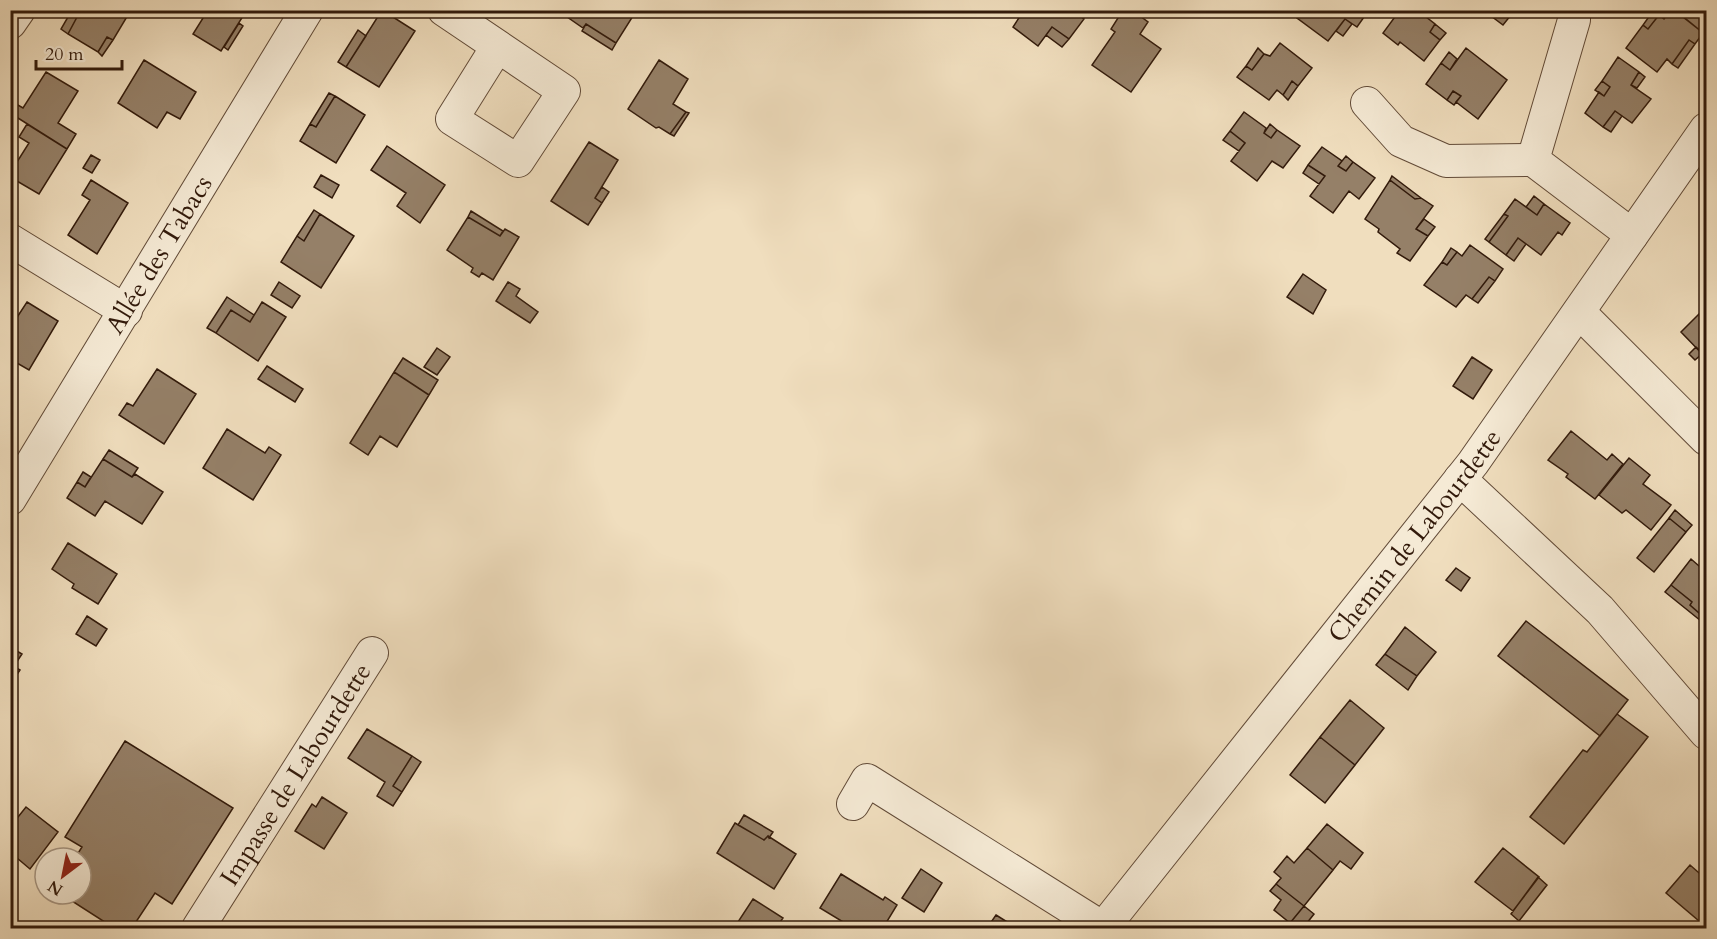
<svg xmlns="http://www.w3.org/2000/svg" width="1717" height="939" viewBox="0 0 1717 939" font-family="Cardo,serif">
	<rect width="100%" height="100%" fill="#f0debe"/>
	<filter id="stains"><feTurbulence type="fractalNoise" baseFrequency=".00333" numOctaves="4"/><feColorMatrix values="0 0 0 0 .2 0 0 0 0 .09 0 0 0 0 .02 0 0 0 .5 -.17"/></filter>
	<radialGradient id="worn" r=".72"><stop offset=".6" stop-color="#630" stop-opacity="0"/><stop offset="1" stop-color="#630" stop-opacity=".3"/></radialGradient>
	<path fill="#958068" stroke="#321a0b" stroke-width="1.5" d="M72,10H76L73,15L77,17L68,34L61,29Z
		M76,10H131L113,40L107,37L98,52L68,34L77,17L73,15Z
		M208,10H241L245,13L221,51L193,34Z
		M382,10L415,31L379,87L346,67Z
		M561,10H624L633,16L616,43L586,24L583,28L560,12Z
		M1024,10H1072L1084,19L1069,39L1052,27L1038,46L1013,27Z
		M1123,10H1132L1148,22L1140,34L1161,49L1131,92L1092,65L1115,32L1111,29Z
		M1303,10H1369L1357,27L1345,19L1328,41L1297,18Z
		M1400,10H1417L1435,24L1430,32L1440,40L1424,61L1400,42L1398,45L1383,33Z
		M1483,10H1515L1503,25Z
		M1670,10H1675L1703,33L1695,44L1689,40L1672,64L1667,59L1657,72L1626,48L1643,25L1648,29L1659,15L1664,19Z
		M1680,10H1695L1706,19V27L1702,32L1678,13Z
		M1653,11L1659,15L1648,29L1643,25Z
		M1345,19L1352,24L1343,36L1336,31Z
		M239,23L243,26L228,50L224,47Z
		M586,24L616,43L612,50L582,31Z
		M1435,24L1446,33L1440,40L1430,32Z
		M1052,27L1069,39L1062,47L1046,35Z
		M358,30L366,36L346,67L338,62Z
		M107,37L113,40L102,56L98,52Z
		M1689,40L1695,44L1678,68L1672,64Z
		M1280,43L1312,68L1298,86L1292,81L1283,95L1277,90L1269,100L1237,77L1246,66L1252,70L1264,54L1270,56Z
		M1258,48L1264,54L1252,70L1246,66Z
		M1466,48L1507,80L1478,119L1456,102L1461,96L1453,91L1447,100L1426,84L1441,63L1450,70Z
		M1449,52L1457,59L1450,70L1441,63Z
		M1618,57L1639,72L1631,85L1651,99L1632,123L1615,111L1603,127L1585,113L1599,92L1604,96L1610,87L1602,81Z
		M144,60L196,92L180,119L167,112L157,128L118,103Z
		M659,60L688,79L673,104L686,112L670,134L659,127L656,128L628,109Z
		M46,72L78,91L58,123L76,134L67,149L10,113L11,101L23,108Z
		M1639,72L1645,77L1637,88L1631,85Z
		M1292,81L1298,86L1288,100L1283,95Z
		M1602,81L1610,87L1604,96L1595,90Z
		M1453,91L1461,96L1454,105L1447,100Z
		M329,93L335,96L316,127L310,124Z
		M335,96L365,115L336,163L300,141L310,124L316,127Z
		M1615,111L1622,116L1611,132L1603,127Z
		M686,112L689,113L674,136L670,134Z
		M1244,112L1266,128L1264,133L1271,138L1277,130L1300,146L1283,168L1272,161L1257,181L1231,161L1245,143L1230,131Z
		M27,124L67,149L39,194L10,177V173L29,143L19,137Z
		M1270,124L1277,130L1271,138L1264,133Z
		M1230,131L1245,143L1239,151L1223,140Z
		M589,142L618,160L595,198L602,203L588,225L551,201Z
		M387,146L445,185L420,223L397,206L406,193L371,170Z
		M1322,147L1342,161L1338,166L1346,171L1353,162L1375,178L1359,199L1349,191L1333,213L1310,196L1325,176L1308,165Z
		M91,155L100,160L92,173L83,168Z
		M1346,156L1353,162L1346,171L1338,166Z
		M1308,165L1325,176L1319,184L1303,173Z
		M321,175L339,185L332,198L314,187Z
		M1392,176L1421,198L1415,199L1390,180Z
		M91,180L128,203L97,254L68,235L90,200L82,195Z
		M1390,180L1415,199L1421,198L1433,206L1416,229L1428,236L1410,261L1397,253L1400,249L1378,232L1379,229L1365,219Z
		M602,187L609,192L602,203L595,198Z
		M1534,196L1544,204L1537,215L1526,207Z
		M1515,199L1537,215L1544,204L1570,223L1562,235L1558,232L1541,255L1518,238L1506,255L1489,242L1508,216L1504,214Z
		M314,210L320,214L304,241L297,236Z
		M471,211L503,231L500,236L468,217Z
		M320,214L354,236L321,288L281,262L297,236L304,241Z
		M1504,214L1508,216L1489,242L1485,239Z
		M468,217L500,236L505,229L519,237L493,280L482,273L479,277L471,272L473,268L447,250Z
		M1424,219L1435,227L1428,236L1416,229Z
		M1518,238L1526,244L1514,261L1506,255Z
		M1470,245L1503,269L1495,281L1489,277L1472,299L1466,295L1456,307L1424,285L1442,262L1447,265L1457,252L1462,256Z
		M1451,248L1457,252L1447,265L1442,262Z
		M1303,274L1326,290L1313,314L1287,297Z
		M1489,277L1495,281L1478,303L1472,299Z
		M279,282L300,296L292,308L271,295Z
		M508,282L520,289L516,296L538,312L530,323L496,301Z
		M227,297L254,315L250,322L231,310L216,333L207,328Z
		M27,302L58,321L29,370L10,359V328Z
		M262,302L286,317L258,361L216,333L231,310L250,322Z
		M1706,307V358L1681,332Z
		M1696,347L1703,353L1695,360L1689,354Z
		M437,348L450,357L437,375L424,367Z
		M1472,357L1492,370L1473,399L1453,386Z
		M403,358L438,380L429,395L394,372Z
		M267,366L303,389L295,402L258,379Z
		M157,369L196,394L164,444L119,415L127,403L133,406Z
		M394,372L429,395L397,447L380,436L368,455L350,443Z
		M227,429L265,453L269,447L281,455L253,500L203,468Z
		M1571,431L1607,460L1612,454L1623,464L1595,499L1566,477L1568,474L1548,460Z
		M109,450L138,468L132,477L103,459Z
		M1629,458L1650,475L1643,484L1671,505L1651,530L1626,510L1622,513L1599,495Z
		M103,459L132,477L135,474L163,492L142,524L105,501L95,516L67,498L77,482L85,487Z
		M83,472L91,477L85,487L77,482Z
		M1675,510L1692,525L1686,532L1669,518Z
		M1669,518L1686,532L1654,572L1637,558Z
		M68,543L117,574L98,604L72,588L74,584L52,569Z
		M1691,559L1706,572V619L1690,605L1692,602L1671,585Z
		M1456,568L1470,578L1461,591L1446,580Z
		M1671,585L1692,602L1690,605L1706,619V625L1665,592Z
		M87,616L107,629L96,646L76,634Z
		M1526,621L1628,700L1600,736L1498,656Z
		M1405,627L1436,652L1417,676L1385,654Z
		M10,647L22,654L14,666L10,664Z
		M1385,654L1417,676L1408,690L1376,665Z
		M10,664L20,670L10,685Z
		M1350,700L1384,728L1355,765L1320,737Z
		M1617,714L1648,737L1564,844L1530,817L1583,750L1587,752Z
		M367,729L412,756L393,786L402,792L393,806L377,796L385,782L348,758Z
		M1320,737L1355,765L1325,803L1290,775Z
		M125,741L233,808L172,904L155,893L132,928H114L61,894H81V858H75L82,847L65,837Z
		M412,756L421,762L402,792L393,786Z
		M322,797L347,813L324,849L295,831L312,804L316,807Z
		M26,807L58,832L30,869L17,858L10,866V827Z
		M744,815L773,832L769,838L768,836L764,840L738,825Z
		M735,823L764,840L768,836L796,854L774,889L717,853Z
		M1327,824L1363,853L1351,869L1340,861L1333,870L1307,848Z
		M1307,848L1333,870L1304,906L1276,884L1281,878L1274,872L1287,856L1294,863Z
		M1503,848L1539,877L1513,911L1475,882Z
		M1690,865L1706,879V924L1705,926L1666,893Z
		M921,869L942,883L924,912L902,898Z
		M841,874L883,900L885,897L897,905L883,928H853L820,908Z
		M1538,877L1547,885L1519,921L1511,914Z
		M1276,884L1304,906L1290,923L1274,910L1281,900L1270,891Z
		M753,899L783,918L776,928H755L749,925L746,928H734Z
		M1304,906L1314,914L1303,928H1297L1290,923Z
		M996,915L1017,928H987Z"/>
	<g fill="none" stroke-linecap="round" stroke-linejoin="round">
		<defs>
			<g id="minor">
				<path d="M444,10L564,91L518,161L452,119L497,47"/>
				<path d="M1574,10V20L1533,160L1632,235"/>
				<path d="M10,23L19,10"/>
				<path d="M1367,103L1401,141L1446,161L1533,160"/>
				<path d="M10,240L126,311"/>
				<path d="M1579,312L1706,439"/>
				<path d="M1460,479L1600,610L1706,733"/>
				<path id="s1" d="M10,499L307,10"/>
				<path d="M853,804L867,780L1103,928"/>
				<path id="s2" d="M198,928L372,653"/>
				<path id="s3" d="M1103,928L1473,463L1706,129"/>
			</g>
		</defs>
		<use href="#minor" stroke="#624b38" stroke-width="34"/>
		<use href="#minor" stroke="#f5ead5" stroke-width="32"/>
	</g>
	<g text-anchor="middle" stroke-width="6" stroke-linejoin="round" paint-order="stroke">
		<g font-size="26" fill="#321a0b" stroke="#f5ead5">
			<text dy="9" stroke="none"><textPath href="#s1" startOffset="286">Allée des Tabacs</textPath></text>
			<text dy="9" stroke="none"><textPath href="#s3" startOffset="501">Chemin de Labourdette</textPath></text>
			<text dy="9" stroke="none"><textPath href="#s2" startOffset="182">Impasse de Labourdette</textPath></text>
		</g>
	</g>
	<rect width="1717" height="939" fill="none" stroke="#f0debe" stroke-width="36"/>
	<rect x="12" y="12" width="1693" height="915" fill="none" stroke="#321a0b" stroke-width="3"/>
	<rect x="18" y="18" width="1681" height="903" fill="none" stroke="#321a0b" stroke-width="1.5"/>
	<g transform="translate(63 876) rotate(212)"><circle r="28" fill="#f5ead5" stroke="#a79784" stroke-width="1.5"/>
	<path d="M0-4.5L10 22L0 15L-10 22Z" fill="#8f2418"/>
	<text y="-9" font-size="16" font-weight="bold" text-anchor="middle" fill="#321a0b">N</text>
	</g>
	<path d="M36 60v9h86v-9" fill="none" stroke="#321a0b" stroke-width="3"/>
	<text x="45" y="60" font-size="18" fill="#321a0b" stroke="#f5ead5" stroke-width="4.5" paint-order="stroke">20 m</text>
	<rect width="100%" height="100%" filter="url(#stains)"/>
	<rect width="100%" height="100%" fill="url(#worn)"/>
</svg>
